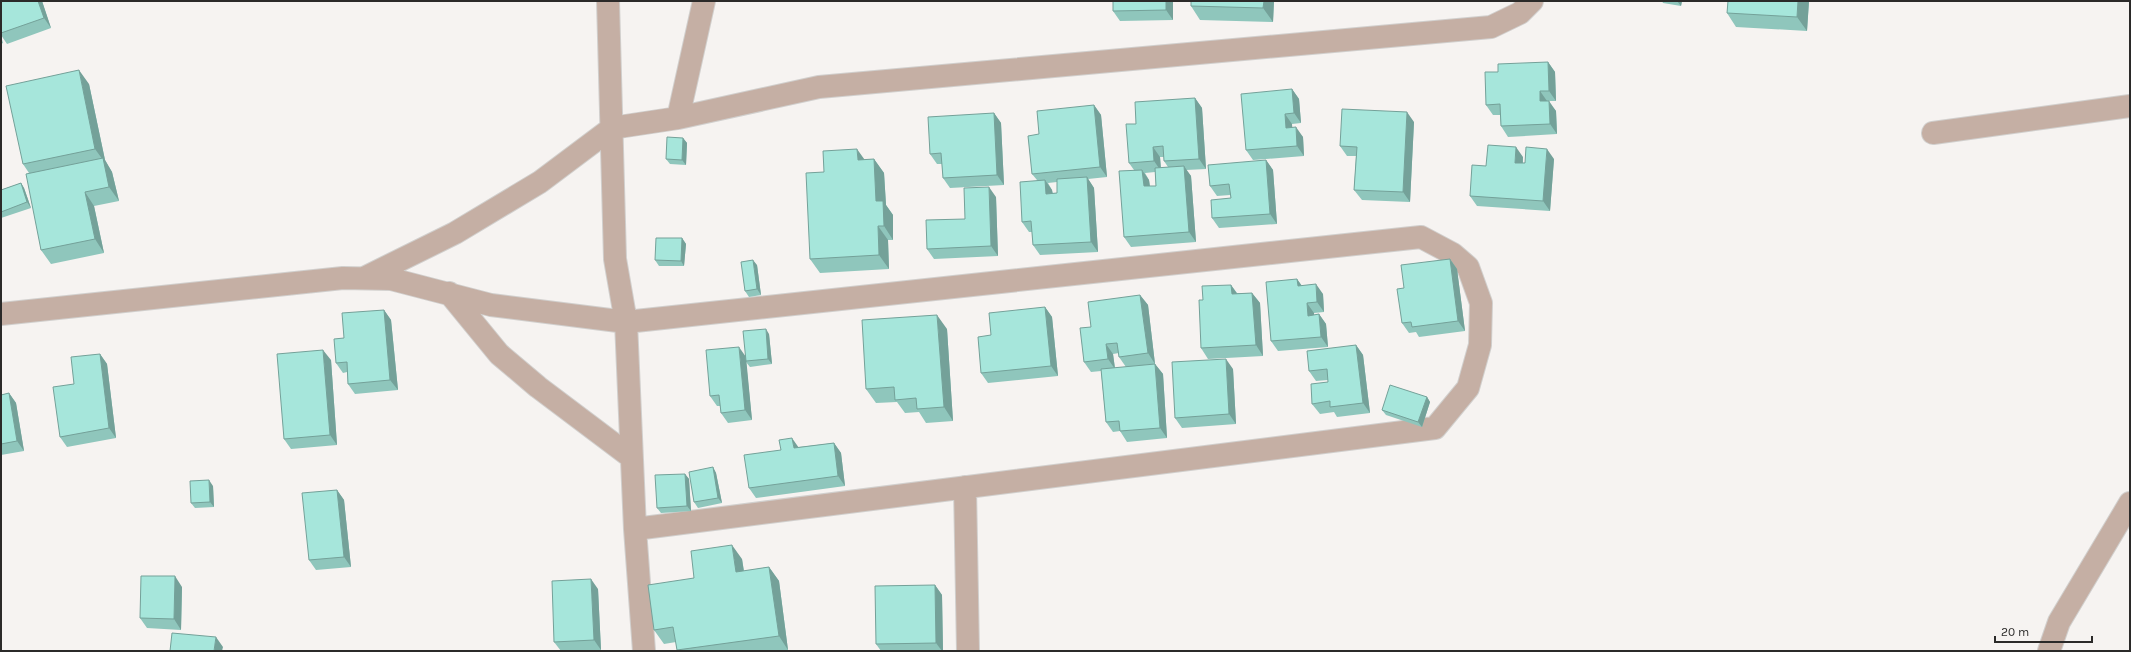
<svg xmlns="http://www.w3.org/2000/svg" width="2131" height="652" viewBox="0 0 2131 652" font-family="Karla,sans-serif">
	<rect width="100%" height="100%" fill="#f6f3f1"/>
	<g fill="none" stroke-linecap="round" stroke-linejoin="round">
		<defs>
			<path id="street" d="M608,1L615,259L626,322L635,529L644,651
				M678,118L704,1
				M1933,133L2130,106
				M366,277L455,233L540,182L612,128L678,118L819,87L1491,27L1520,13L1532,1
				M449,293L499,354L538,387L631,457
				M1,314L343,278L391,279L491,305L626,322L1421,237L1453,254L1468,267L1481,303L1480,345L1468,388L1435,428L635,529
				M965,487L968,651
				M2049,651L2059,622L2130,503"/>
		</defs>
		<use href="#street" stroke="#d1cfcd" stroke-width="24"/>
		<use href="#street" stroke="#c5afa4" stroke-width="22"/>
	</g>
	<path fill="#8fc6bc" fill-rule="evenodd" d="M1,1H42L51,28L7,44L1,35Z
		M1173,1V20L1120,21L1113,11Z
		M1274,1L1273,22L1200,20L1191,6Z
		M1662,1H1682L1681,6L1663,3Z
		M1728,1H1809L1807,31L1736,27L1727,13Z
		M1,36L3,43L1,44Z
		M1548,62L1555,72L1556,101H1547L1556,111L1557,134L1508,137L1501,126L1500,115H1493L1486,105L1498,72Z
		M89,84L105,160L112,172L119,201L94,206L104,253L51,264L41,250L29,173L23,164Z
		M1292,89L1299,99L1301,123L1292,124V127L1303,137L1304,156L1253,160L1246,150Z
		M1195,98L1202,108L1206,169L1186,170L1191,176L1196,242L1131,247L1124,237L1134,170L1129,163L1136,124ZM1160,157H1164V161L1168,167L1161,168ZM1155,172L1156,186H1150L1149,180L1145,173Z
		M1094,105L1101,115L1107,177L1088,179L1094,188L1098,252L1040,255L1033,245L1032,232H1029L1022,222L1037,180L1032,174L1039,134ZM1057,182V193H1053L1052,190L1048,183Z
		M994,113L1001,123L1004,185L950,188L943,178L942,164H937L930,154Z
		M1414,122L1410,202L1362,200L1354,190L1356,156H1347L1340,146Z
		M683,138L687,143L686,165L670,164L666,159Z
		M1523,157V163L1554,159L1550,211L1477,206L1470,196L1486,166Z
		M874,159L884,173L886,205L893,215V240H888L889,269L820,273L810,259L824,172L865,160Z
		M1266,160L1273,170L1277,224L1219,228L1212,218L1231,198L1230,195L1217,196L1210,186Z
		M21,183L24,188L31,208L1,218V190Z
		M996,197L998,256L934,259L927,249L965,219Z
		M682,238L686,244L684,266H659L655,260Z
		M1450,259L1457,269L1465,331L1419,337L1416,332L1409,333L1402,323L1404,288Z
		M757,265L761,295L749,297L745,291Z
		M1297,279L1302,286L1323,294L1324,312L1314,313V315L1319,314L1326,324L1328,347L1278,351L1271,341Z
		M1231,285L1237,293H1252L1260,303L1263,356L1208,359L1201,348L1203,300Z
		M1140,295L1148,305L1155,364L1140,366L1155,364L1163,374L1167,438L1127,442L1120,431L1113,432L1106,422L1101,371L1091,372L1084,362L1091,327ZM1119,353V357L1126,367L1115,368L1113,354Z
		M1045,307L1052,317L1058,376L988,383L981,373Z
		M384,310L391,320L398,390L355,394L348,384L347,372L343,373L336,363L344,338Z
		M947,329L953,421L926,423L919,412L905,413L897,402L876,403L866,389Z
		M769,334L772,364L750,367L746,362L752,420L728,423L721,413L720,406H717L710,396L745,356Z
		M1356,345L1363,355L1370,413L1337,417L1334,412L1320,414L1312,404L1328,382V380L1316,381L1309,371Z
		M100,354L107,364L116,438L67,447L60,437L74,384Z
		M331,360L337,445L291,449L284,439Z
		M1233,369L1236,424L1182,428L1175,418Z
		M9,393L16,403L24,451L1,455V395Z
		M1427,397L1430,402L1422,427L1386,415L1382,410Z
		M834,443L841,453L845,486L756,498L749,488L799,447Z
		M713,467L716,473L722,503L698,508L694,502Z
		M685,474L689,479L691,511L661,513L657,508Z
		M213,486L214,507L195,508L191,503Z
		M337,490L344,500L351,567L316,570L309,560Z
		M742,559L744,571L769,567L779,581L788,650L780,651H678L677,650L676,642L664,644L654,630L694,578Z
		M935,585L942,595L943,651H881L876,644Z
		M182,587L181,630L147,628L140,618Z
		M598,589L601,650L561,651L554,642Z"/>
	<path fill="#74a199" d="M38,1H42L51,28L44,18Z
		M1166,1H1173V20L1166,10Z
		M1264,1H1274L1273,22L1263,8Z
		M1677,1H1682L1681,6Z
		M1798,1H1809L1807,31L1797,17Z
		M1548,62L1555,72L1556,101L1549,91Z
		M79,70L89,84L105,160L112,172L119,201L109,187L103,160L95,149Z
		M1292,89L1299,99L1301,123L1294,113Z
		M1540,91L1547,101H1540Z
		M1195,98L1202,108L1206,169L1199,159Z
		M1549,101L1556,111L1557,134L1550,124Z
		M1094,105L1101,115L1107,177L1100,167Z
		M1407,112L1414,122L1410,202L1403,192Z
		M994,113L1001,123L1004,185L997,175Z
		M1285,114L1292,124L1293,138L1286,128Z
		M1296,127L1303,137L1304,156L1297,146Z
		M683,138L687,143L686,165L682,160Z
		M1153,147L1160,157L1161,171L1154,161Z
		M1516,147L1523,157L1522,173L1515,163Z
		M857,149L867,163L858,160Z
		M1547,149L1554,159L1550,211L1543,201Z
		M874,159L884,173L886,205L893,215V240L884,226L876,201Z
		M1266,160L1273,170L1277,224L1270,214Z
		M1184,166L1191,176L1196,242L1189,232Z
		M1142,170L1149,180L1151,196L1144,186Z
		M1087,177L1094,188L1098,252L1091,242Z
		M1045,180L1052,190L1053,204L1046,194Z
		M21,183L24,188L31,208L27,202Z
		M989,187L996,197L998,256L991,246Z
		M85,192L94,206L104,253L95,239Z
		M878,226L888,240L889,269L879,255Z
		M682,238L686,244L684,266L681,261Z
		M1450,259L1457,269L1465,331L1458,321Z
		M753,260L757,265L761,295L757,289Z
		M1297,279L1304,289L1298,286Z
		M1316,284L1323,294L1324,312L1317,302Z
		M1231,285L1238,295L1232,294Z
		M1252,293L1260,303L1263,356L1256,345Z
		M1140,295L1148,305L1155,364L1148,353Z
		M1307,303L1314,313L1315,326L1308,316Z
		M1045,307L1052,317L1058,376L1051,366Z
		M384,310L391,320L398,390L390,380Z
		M1319,314L1326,324L1328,347L1321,337Z
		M937,315L947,329L953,421L944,407Z
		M766,329L769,334L772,364L768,359Z
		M1106,344L1113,354L1115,369L1108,359Z
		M1356,345L1363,355L1370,413L1363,403Z
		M739,347L746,357L752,420L745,410Z
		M323,350L331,360L337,445L330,435Z
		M100,354L107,364L116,438L109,428Z
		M1226,359L1233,369L1236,424L1229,414Z
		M1155,364L1163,374L1167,438L1160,428Z
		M9,393L16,403L24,451L17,441Z
		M1427,397L1430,402L1422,427L1418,422Z
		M792,438L799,448H794Z
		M834,443L841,453L845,486L838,476Z
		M713,467L716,473L722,503L718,498Z
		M685,474L689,479L691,511L687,506Z
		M209,480L213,486L214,507L210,502Z
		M337,490L344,500L351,567L344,557Z
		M732,545L742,559L746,586L736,572Z
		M769,567L779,581L788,650L779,636Z
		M175,576L182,587L181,630L174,619Z
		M591,579L598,589L601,650L594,640Z
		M935,585L942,595L943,651H942L936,643Z
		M216,637L223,647L222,651H214Z"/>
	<path fill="#a6e6db" stroke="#74a199" d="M1,1H38L44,18L1,33Z
		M1113,1H1166V10L1113,11Z
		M1191,1H1264L1263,8L1191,6Z
		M1728,1H1798L1797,17L1727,13Z
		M1548,62L1549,91H1540V101H1549L1550,124L1501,126L1500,104L1486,105L1485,72H1498V64Z
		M79,70L95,149L23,164L6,86Z
		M1292,89L1294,113L1285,114L1286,128L1296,127L1297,146L1246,150L1241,94Z
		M1195,98L1199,159L1164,161L1163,146L1153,147L1154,161L1129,163L1126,124H1136L1135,102Z
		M1094,105L1100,167L1032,174L1028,136L1039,134L1037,111Z
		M1342,109L1407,112L1403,192L1354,190L1357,147L1340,146Z
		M994,113L997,175L943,178L941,153L930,154L928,117Z
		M667,137L683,138L682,160L666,159Z
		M1488,145L1516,147L1515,163H1525L1526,147L1547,149L1543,201L1470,196L1472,165L1486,166Z
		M857,149L858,160L874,159L876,201H883L884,226H878L879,255L810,259L806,173L824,172L823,151Z
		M103,158L109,187L85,192L95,239L41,250L26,174Z
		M1266,160L1270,214L1212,218L1211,200L1231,198L1229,184L1210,186L1208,165Z
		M1184,166L1189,232L1124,237L1119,171L1142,170L1144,186H1156L1155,168Z
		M1087,177L1091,242L1033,245L1031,221L1022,222L1020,182L1045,180L1046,194L1057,193V179Z
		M21,183L27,202L1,212V190Z
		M989,187L991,246L927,249L926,220L965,219L964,188Z
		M656,238H682L681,261L655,260Z
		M1450,259L1458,321L1412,327L1411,322L1402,323L1397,289L1404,288L1401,265Z
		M753,260L757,289L745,291L741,262Z
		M1297,279L1298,286L1316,284L1317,302L1307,303L1308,316L1319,314L1321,337L1271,341L1266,282Z
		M1231,285L1232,294L1252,293L1256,345L1201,348L1199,300H1203L1202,286Z
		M1140,295L1148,353L1119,357L1117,343L1106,344L1108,359L1084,362L1080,328L1091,327L1088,302Z
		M1045,307L1051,366L981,373L978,337L991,335L989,313Z
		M384,310L390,380L348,384L347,362L336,363L334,339L344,338L342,313Z
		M937,315L944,407L917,409L916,398L895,400L894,387L866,389L862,320Z
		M766,329L768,359L746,361L743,331Z
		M1356,345L1363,403L1330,407V401L1312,404L1311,384L1328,382L1327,369L1309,371L1307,351Z
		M739,347L745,410L721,413L719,395L710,396L706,350Z
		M323,350L330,435L284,439L277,354Z
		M100,354L109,428L60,437L53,387L74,384L71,357Z
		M1226,359L1229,414L1175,418L1172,362Z
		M1155,364L1160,428L1120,431L1119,421L1106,422L1101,369Z
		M1390,385L1427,397L1418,422L1382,410Z
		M9,393L17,441L1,444V395Z
		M792,438L794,448L834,443L838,476L749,488L744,455L781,450L779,440Z
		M713,467L718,498L694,502L689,472Z
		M685,474L687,506L657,508L655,475Z
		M209,480L210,502L191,503L190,481Z
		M337,490L344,557L309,560L302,493Z
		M732,545L736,572L769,567L779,636L677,650L673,627L654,630L648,585L694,578L691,551Z
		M141,576H175L174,619L140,618Z
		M591,579L594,640L554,642L552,581Z
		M935,585L936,643L876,644L875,586Z
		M172,633L216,637L214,651H170Z"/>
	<rect width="2131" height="652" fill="none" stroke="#2b2a29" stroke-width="4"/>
	<path d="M1995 636v6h97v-6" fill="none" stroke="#2b2a29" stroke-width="2"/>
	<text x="2001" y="636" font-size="12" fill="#2b2a29" stroke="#f6f3f1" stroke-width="3" paint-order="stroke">20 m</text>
</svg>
